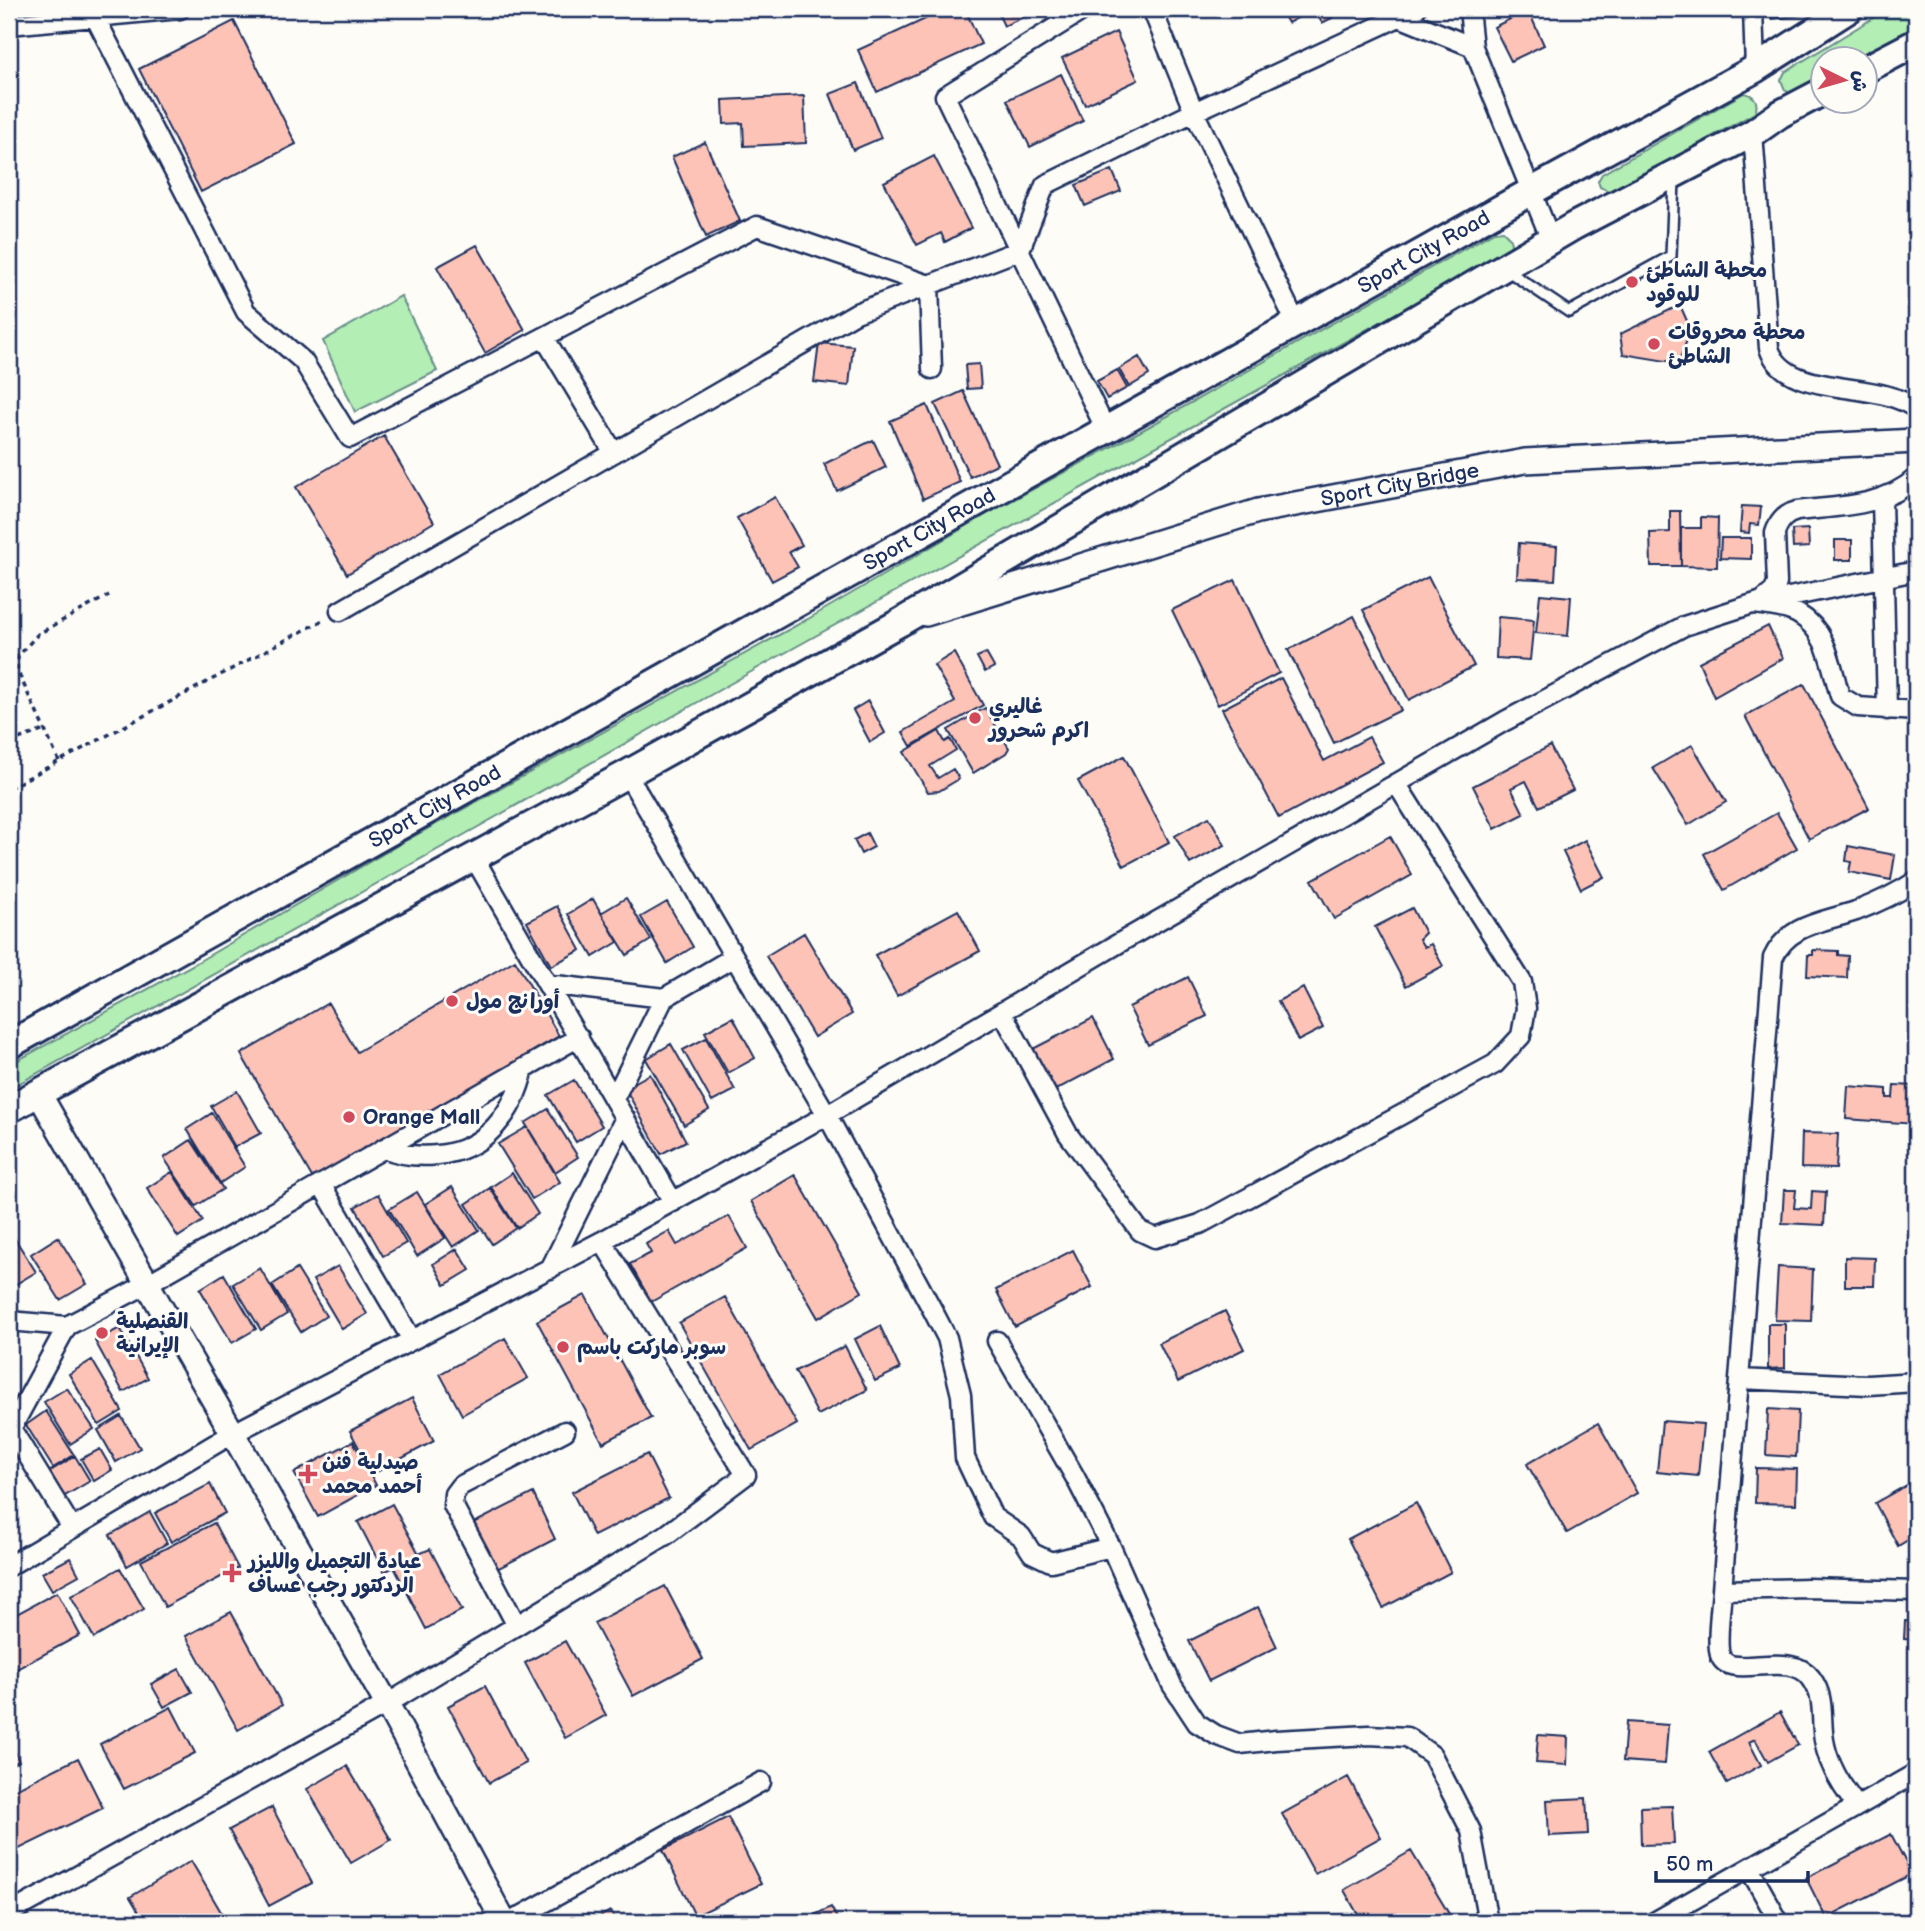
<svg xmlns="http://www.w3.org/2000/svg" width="1925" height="1931" viewBox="0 0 1925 1931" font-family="'Balsamiq Sans','Playpen Sans Arabic',sans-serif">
	<rect width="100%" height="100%" fill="#fdfcf7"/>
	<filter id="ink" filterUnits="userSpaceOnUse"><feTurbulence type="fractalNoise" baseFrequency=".0143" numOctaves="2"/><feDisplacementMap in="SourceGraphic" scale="14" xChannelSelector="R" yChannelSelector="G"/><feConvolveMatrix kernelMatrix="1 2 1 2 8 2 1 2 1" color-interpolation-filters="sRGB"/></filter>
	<g filter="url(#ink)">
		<path fill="#b3eeb4" stroke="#678e89" stroke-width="2" d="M1888,9H1916V27L1855,59L1824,60L1823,76L1791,94L1785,90L1781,80L1785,72Z
			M1744,93C1755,95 1759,102 1755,113L1611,192L1600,187L1598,181L1602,174Z
			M1503,231L1510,238L1511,245L1508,251L765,664L478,827L9,1089V1065L196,963L407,840L808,619L989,513L1148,427L1494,232Z
			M401,296L437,371L355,412L323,341Z"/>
		<path fill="#fec3b7" stroke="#1b2f5e" stroke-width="2" d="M947,9H965L981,44L877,92L858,50Z
			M996,9H1025L1028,15L1004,26Z
			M1280,9H1327L1332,18L1322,23L1314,9L1288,23Z
			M1771,9H1810L1811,14L1772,19Z
			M1528,10L1544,45L1511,61L1494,27Z
			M234,21L296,144L201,192L139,69Z
			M1116,32L1138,80L1085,105L1062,58Z
			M1061,74L1083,121L1030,147L1007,100Z
			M858,83L881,138L853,150L830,94Z
			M804,96L806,143L744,146L743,123L724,124L723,100Z
			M705,142L740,221L706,237L672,157Z
			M934,156L971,228L945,242L941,233L917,245L884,182Z
			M1112,170L1121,191L1085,206L1076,185Z
			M477,245L525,330L485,353L437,267Z
			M1680,305L1691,330L1678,363L1623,354L1620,334Z
			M819,343L853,346L849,386L814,382Z
			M1139,357L1149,375L1129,387L1119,369Z
			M979,364L981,388L967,389L965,365Z
			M1117,370L1127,388L1107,399L1097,381Z
			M963,391L997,464L970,477L935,404Z
			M927,405L960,482L923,499L890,421Z
			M384,436L434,522L347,574L296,487Z
			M873,440L886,467L837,491L824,464Z
			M775,497L802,545L789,552L798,567L772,581L737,518Z
			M1742,506L1761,507L1759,525L1750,524L1749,533L1740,532Z
			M1670,511H1680L1681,566H1651L1650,533L1670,532Z
			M1701,517L1718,518L1717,567L1681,566V528H1701Z
			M1808,529L1809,547L1793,548L1792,530Z
			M1721,538H1751V559L1720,558Z
			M1835,540H1852V560H1835Z
			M1519,543L1557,546L1555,580L1517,578Z
			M1428,577L1474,666L1409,700L1363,610Z
			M1235,580L1279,673L1218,705L1172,610Z
			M1540,594L1571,597L1568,636L1536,633Z
			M1354,616L1401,710L1334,743L1288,650Z
			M1498,617L1534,620L1530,660L1496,658Z
			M1768,626L1783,658L1714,697L1699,662Z
			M954,653L983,705L911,746L903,732L955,702L934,665Z
			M986,653L994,667L985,672L977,657Z
			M1281,678L1324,761L1369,737L1383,762L1279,818L1222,709Z
			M1804,684L1869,808L1809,839L1745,716Z
			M868,701L885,733L870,742L853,710Z
			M985,708L1009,748L1006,753L973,773L948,730Z
			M939,731L945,742L950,739L956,750L930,766L938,778L953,769L959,779L939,791L928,792L904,752Z
			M1692,745L1726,802L1688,825L1653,768Z
			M1550,746L1573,790L1539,807L1526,781L1511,788L1524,814L1495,829L1473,786Z
			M1124,756L1169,842L1124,866L1078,781Z
			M1777,813L1797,848L1724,890L1704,854Z
			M1209,817L1225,845L1190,864L1175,836Z
			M867,833L874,847L861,854L854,840Z
			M1390,836L1412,875L1334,919L1312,880Z
			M1585,840L1604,877L1581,889L1563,852Z
			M1848,846L1895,855L1891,880L1849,872L1851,862L1846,861Z
			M626,898L651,940L627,955L601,913Z
			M593,899L618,942L593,957L568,914Z
			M667,902L693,947L667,963L641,917Z
			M557,906L581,950L551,966L527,922Z
			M1412,908L1425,933L1419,939L1424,947L1431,944L1443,966L1406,986L1375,927Z
			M958,910L980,951L897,996L875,955Z
			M804,933L852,1014L814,1037L766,956Z
			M1813,950L1838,951V955L1848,956L1847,978L1807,976L1808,955H1813Z
			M515,960L559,1036L313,1179L241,1054L328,1003L357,1052Z
			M1188,977L1207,1016L1148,1045L1129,1007Z
			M1303,988L1323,1028L1298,1041L1278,1001Z
			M733,1017L755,1058L728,1073L705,1032Z
			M1093,1018L1114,1059L1048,1094L1027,1052Z
			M706,1038L735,1090L712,1102L683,1050Z
			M671,1044L709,1110L684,1125L646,1059Z
			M650,1074L686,1141L661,1154L625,1088Z
			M574,1080L602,1126L576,1142L548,1095Z
			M1894,1085L1916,1086V1124L1846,1119L1848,1086L1887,1089V1098H1893Z
			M237,1091L261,1133L235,1147L211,1106Z
			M548,1109L578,1157L555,1172L525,1123Z
			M212,1113L245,1167L220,1183L187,1129Z
			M527,1127L560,1182L532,1199L498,1144Z
			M1802,1133L1838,1134L1836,1169L1801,1168Z
			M191,1140L223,1189L196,1206L164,1158Z
			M172,1172L203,1221L178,1237L147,1188Z
			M512,1173L538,1214L517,1228L491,1187Z
			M795,1175L862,1292L818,1318L751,1201Z
			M452,1187L479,1230L453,1247L425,1204Z
			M490,1188L516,1228L492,1244L466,1204Z
			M1784,1190H1796L1794,1208L1811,1209L1812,1191L1826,1192L1824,1225L1782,1223Z
			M417,1192L445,1238L417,1256L389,1209Z
			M378,1194L406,1243L383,1256L355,1207Z
			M729,1216L747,1248L651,1302L630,1264L651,1253L646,1244L669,1231L677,1245Z
			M10,1231L36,1272L11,1287L9,1283Z
			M58,1237L87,1284L60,1300L31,1254Z
			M457,1249L470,1270L445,1285L433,1264Z
			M1073,1250L1092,1287L1015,1327L996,1290Z
			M1845,1257L1875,1258L1874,1286H1845Z
			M338,1266L367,1314L342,1329L313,1280Z
			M1778,1267L1813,1269L1811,1321L1775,1320Z
			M260,1268L287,1314L261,1330L233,1284Z
			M297,1269L326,1316L301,1332L272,1285Z
			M224,1274L256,1329L232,1343L200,1289Z
			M585,1295L651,1418L603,1443L537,1321Z
			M725,1297L797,1424L751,1450L679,1323Z
			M1225,1311L1244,1349L1178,1382L1159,1343Z
			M1768,1324H1785V1368L1768,1369Z
			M880,1326L900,1369L875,1381L855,1339Z
			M120,1328L148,1378L123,1392L95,1341Z
			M505,1338L528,1378L462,1415L440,1374Z
			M845,1346L867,1390L818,1415L795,1371Z
			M92,1360L122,1411L99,1425L69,1374Z
			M67,1388L94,1429L70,1444L44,1402Z
			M412,1398L434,1441L373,1474L350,1431Z
			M1768,1409L1798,1411L1796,1457L1766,1455Z
			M46,1411L74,1455L53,1468L26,1425Z
			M121,1416L140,1448L116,1462L98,1430Z
			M1662,1421L1703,1424L1698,1476L1657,1472Z
			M1598,1423L1637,1493L1567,1533L1527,1464Z
			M353,1441L376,1485L318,1517L294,1473Z
			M100,1449L112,1470L94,1481L81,1459Z
			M647,1454L669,1498L594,1536L572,1492Z
			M75,1456L90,1481L58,1500L44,1475Z
			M1756,1468L1797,1469L1796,1504L1755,1503Z
			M1916,1480V1535L1898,1546L1875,1503Z
			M210,1484L225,1513L171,1542L155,1513Z
			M533,1493L555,1539L493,1571L470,1525Z
			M1416,1503L1451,1572L1383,1608L1348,1539Z
			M392,1504L419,1554L430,1549L462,1610L426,1629L394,1567L384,1572L358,1522Z
			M150,1512L167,1543L127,1566L110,1535Z
			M214,1523L238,1568L165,1607L141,1561Z
			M70,1558L79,1575L52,1590L42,1573Z
			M120,1568L144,1609L94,1638L71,1596Z
			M665,1586L703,1659L633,1696L594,1623Z
			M57,1592L80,1635L13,1671L9,1663V1618Z
			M1258,1607L1277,1647L1209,1681L1189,1641Z
			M231,1612L282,1705L238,1730L186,1636Z
			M1905,1621L1916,1622V1640L1904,1639Z
			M565,1641L606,1715L565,1738L525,1663Z
			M179,1669L192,1692L164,1707L151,1684Z
			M485,1686L526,1763L489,1783L448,1706Z
			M171,1707L195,1753L124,1789L100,1744Z
			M1780,1712L1798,1745L1768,1762L1755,1739L1749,1742L1761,1765L1727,1784L1709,1752Z
			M1626,1722L1668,1725L1665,1764L1623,1761Z
			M1538,1735L1568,1737L1567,1765L1536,1763Z
			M9,1741L19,1761L9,1766Z
			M78,1758L103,1808L15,1851L9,1838V1792Z
			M347,1766L391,1840L351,1863L307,1789Z
			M1348,1777L1381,1837L1315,1874L1282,1814Z
			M1586,1798L1588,1834L1549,1836L1547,1800Z
			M1672,1806L1674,1844L1641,1845L1640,1807Z
			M272,1807L312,1883L269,1906L229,1830Z
			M728,1817L761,1884L695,1916L663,1850Z
			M1891,1834L1912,1874L1826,1918L1806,1878Z
			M1411,1851L1449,1914L1435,1922H1362L1344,1890Z
			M191,1861L227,1922H145L130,1897Z
			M831,1907L839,1922H800Z
			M610,1911L617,1922H591Z"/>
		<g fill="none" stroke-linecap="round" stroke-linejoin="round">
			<defs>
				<path id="lane" d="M1508,271L1569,312L1671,256L1674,180"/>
				<path id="street" d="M1085,9L945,96L1106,430
					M1152,9L1194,112L1296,323
					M1469,9L1473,47L1551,240
					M1753,9L1755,69
					M95,17L246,312L303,361L350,438L757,226L929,285L932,369
					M1399,17L1473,47
					M9,25L180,9
					M1753,133L1769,348C1786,400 1877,378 1916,409
					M544,337L614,453
					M1882,499L1887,710
					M1765,602L1916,571
					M1755,604C1769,606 1786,607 1798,614C1828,631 1831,666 1840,696L1858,707L1916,711
					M340,611L856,313L1020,250L1045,185L1194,112L1416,9
					M627,774L827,1115L932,1309L947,1338L961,1395L965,1458L993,1517L1021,1536L1032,1553L1051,1562L1111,1547
					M473,856L673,1202
					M547,984L664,998
					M1002,1012L1068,1134L1140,1231L1155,1238L1200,1224L1495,1064L1521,1036L1526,1008L1522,982L1396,783
					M614,1099L664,998L734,957
					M384,1148C402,1156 419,1157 438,1155C486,1150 514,1113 524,1068
					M321,1184L412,1340
					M550,1269L625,1118
					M9,1321L67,1326L147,1284L579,1037
					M997,1341L1075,1477L1111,1547L1172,1685L1197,1723L1216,1735L1240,1744L1276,1740L1369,1735L1407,1737L1432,1755L1471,1831L1488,1922
					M1739,1379L1868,1385L1916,1382
					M9,1425L72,1528
					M11,1429L67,1326
					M9,1566L232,1434L602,1241L827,1115L1126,939L1505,721L1684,626L1762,601L1774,591L1777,583L1775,533C1779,521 1785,514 1797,511C1838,506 1884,507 1916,478
					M1722,1590L1808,1588L1916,1591
					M516,1624L453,1505L454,1494L460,1486L565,1431
					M1857,1806C1841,1786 1828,1765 1824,1740C1820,1717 1826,1698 1811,1678C1789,1648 1728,1682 1720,1655C1716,1641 1721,1606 1722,1590L1773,958C1788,924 1824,922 1856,911C1877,903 1898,893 1916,881
					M1749,1868L1779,1922
					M9,1907L12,1912L387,1704L666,1535L746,1475L602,1241
					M510,1922L761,1782
					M1654,1922L1916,1773"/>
				<g id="secondary">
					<path id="s1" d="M926,614L1258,511L1525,461L1916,441"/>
					<path d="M38,1092L387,1704L504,1922"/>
				</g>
				<g id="primary">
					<path d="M1866,69L1916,43"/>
					<path id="s2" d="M9,1045L1532,191L1755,69L1849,9"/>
					<path d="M9,1109L627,774L899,623L1574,226L1753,133L1780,114L1824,91"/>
				</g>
			</defs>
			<use href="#lane" stroke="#1b2f5e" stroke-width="14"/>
			<use href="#street" stroke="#1b2f5e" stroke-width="23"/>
			<use href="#secondary" stroke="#1b2f5e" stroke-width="28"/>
			<use href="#primary" stroke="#1b2f5e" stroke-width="32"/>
			<path stroke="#1b2f5e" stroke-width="3.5" stroke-dasharray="5 5" stroke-linecap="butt" d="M9,742L45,730
				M59,761L17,670L18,656L38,634L113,593
				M9,788L325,619"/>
			<use href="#lane" stroke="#fdfcf7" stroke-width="9"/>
			<use href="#street" stroke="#fdfcf7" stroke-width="18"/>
			<use href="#secondary" stroke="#fdfcf7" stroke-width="23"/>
			<use href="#primary" stroke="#fdfcf7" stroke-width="26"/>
		</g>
	</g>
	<g fill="#d1495b" stroke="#fdfcf7" stroke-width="2.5">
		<circle cx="1632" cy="282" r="7"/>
		<circle cx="1654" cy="344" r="7"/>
		<circle cx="975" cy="718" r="7"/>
		<circle cx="452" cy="1001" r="7"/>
		<circle cx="349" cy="1117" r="7"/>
		<circle cx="102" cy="1333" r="7"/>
		<circle cx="563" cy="1347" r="7"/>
		<path d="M304.5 1463.5h7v7h7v7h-7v7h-7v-7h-7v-7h7z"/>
		<path d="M228.5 1562.5h7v7h7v7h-7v7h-7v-7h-7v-7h7z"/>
	</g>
	<g text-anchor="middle" stroke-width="6" stroke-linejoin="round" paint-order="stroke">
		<g font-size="21" fill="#1b2f5e" stroke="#fdfcf7">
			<text dy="7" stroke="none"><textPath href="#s2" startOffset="1622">Sport City Road</textPath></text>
			<text dy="7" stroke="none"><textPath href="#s1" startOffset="492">Sport City Bridge</textPath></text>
			<text dy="7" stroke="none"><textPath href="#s2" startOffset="1055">Sport City Road</textPath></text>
			<text dy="7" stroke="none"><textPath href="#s2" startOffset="488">Sport City Road</textPath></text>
		</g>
		<g font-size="21" font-weight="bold" fill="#1b2f5e" stroke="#fdfcf7" text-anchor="start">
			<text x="1646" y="277">محطة الشاطئ<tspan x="1646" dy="24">للوقود</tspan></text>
			<text x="1668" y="339">محطة محروقات<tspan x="1668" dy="24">الشاطئ</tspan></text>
			<text x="989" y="713">غاليري<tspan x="989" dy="24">اكرم شحرور</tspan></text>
			<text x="466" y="1008">أورانج مول</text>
			<text x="363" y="1124">Orange Mall</text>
			<text x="116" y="1328">القنصلية<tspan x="116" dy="24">الإيرانية</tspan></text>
			<text x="577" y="1354">سوبر ماركت باسم</text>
			<text x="322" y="1469">صيدلية فنن<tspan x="322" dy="24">أحمد محمد</tspan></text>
			<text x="248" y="1568">عيادة التجميل والليزر<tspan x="248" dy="24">الردكتور رجب عساف</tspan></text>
		</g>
	</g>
	<rect width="1925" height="1931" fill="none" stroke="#fdfcf7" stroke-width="35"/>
	<rect x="18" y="18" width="1890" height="1896" fill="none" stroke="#1b2f5e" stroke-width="2.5" filter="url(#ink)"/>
	<g transform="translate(1844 80) rotate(95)"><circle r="33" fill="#fdfcf7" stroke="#a3aaba" stroke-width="2"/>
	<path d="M0-5L12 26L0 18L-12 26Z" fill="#d1495b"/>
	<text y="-10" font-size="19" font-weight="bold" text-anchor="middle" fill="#1b2f5e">ش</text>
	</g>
	<path d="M1656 1871v10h152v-10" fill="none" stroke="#1b2f5e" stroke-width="3.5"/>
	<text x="1666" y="1871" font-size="21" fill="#1b2f5e" stroke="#fdfcf7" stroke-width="5" paint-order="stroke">50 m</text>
</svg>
